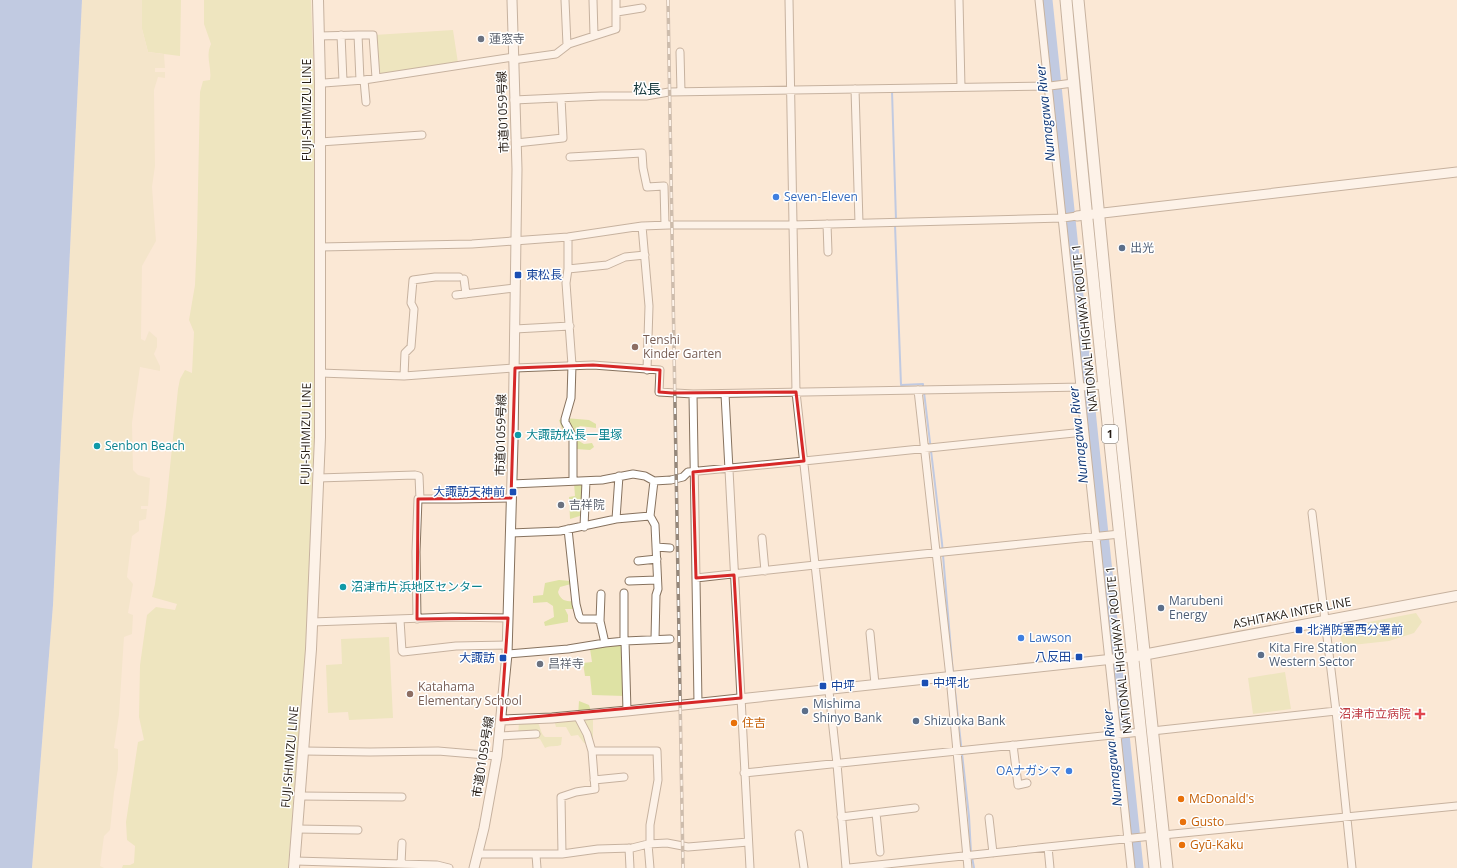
<svg xmlns="http://www.w3.org/2000/svg" width="1457" height="868" viewBox="0 0 1457 868" font-family="'Open Sans','Noto Sans JP',sans-serif">
	<rect width="100%" height="100%" fill="#fbe8d6"/>
	<path fill="#dee2a4" d="M142,0H181L180,56L148,52L142,29Z
		M204,0H311L314,82L315,417L305,660L288,868H122L123,865H130L134,863L135,846L127,840L126,822L138,742L144,740L139,717L140,665L147,615L156,607L175,610L177,604L152,597L155,584L166,506L178,389L180,379L185,370L192,373L194,332L189,320L195,285L197,237L200,92L203,81L210,80C212,66 205,57 211,44L204,24Z
		M453,30L458,63L377,75L374,35Z
		M565,418L589,420L596,424V428L580,426L576,429L578,432L579,441L584,444L592,443L594,447L590,450L576,449L569,432H563L559,420Z
		M584,481L583,515L570,519L569,497L575,496L574,483Z
		M559,580L570,581L571,584L560,587L558,592C560,599 565,602 572,601L575,609H565L568,615V622L545,626L544,622L554,617L553,606L547,602L533,603V596L543,595L545,583Z
		M1416,613L1422,622L1414,633L1389,641L1343,646L1338,628Z
		M389,637L393,718L349,720L348,712L328,713L326,665L342,664L341,639Z
		M622,643L625,696L592,695L590,676H585L583,663L592,662L590,649Z
		M1285,672L1291,709L1253,714L1248,678Z
		M579,701L589,705L593,717V742L589,745L584,743L578,735L571,736L566,727H556L554,720L578,716Z
		M519,721H537C541,727 540,733 545,737H562L561,745C556,747 551,745 545,748L540,739L534,738L518,737Z"/>
	<path fill="#ece2bd" d="M82,0H142V29L148,52L164,54L165,68H155V72H165V78L158,77L154,90L155,166L152,187L156,241L142,266L141,339L145,341L149,331L157,338V347L154,354L160,366V371L140,367L132,423L133,470L138,475L150,478L148,506H141V509H147L146,519L139,521V531L132,536L127,577L133,584L128,613L133,615L132,634L124,637L119,715L114,748L118,749V769L114,792L110,830L104,836L100,866L104,868H32L53,605Z"/>
	<path fill="#7aa7f0" d="M0,0H82L53,605L32,868H0Z"/>
	<g fill="none" stroke-linecap="round" stroke-linejoin="round">
		<path stroke="#7aa7f0" stroke-width="2" d="M892,91L896,220
			M895,225L901,385L923,384V388
			M924,392L942,543L953,674
			M954,682L969,816L971,853
			M972,857L974,868"/>
		<path stroke="#7aa7f0" stroke-width="11" d="M1047,0L1138,868"/>
		<defs>
			<path id="minor" d="M565,0L567,45
				M593,0L594,35
				M789,0L796,392L837,764L846,868
				M959,0L961,87
				M1039,0L1131,868
				M617,12L642,8
				M341,35L343,81
				M358,35H373L376,78
				M319,36L358,35L360,80
				M680,52L681,92
				M513,60L556,54L569,44L616,29V0
				M364,80L366,102
				M320,82L324,83L364,80L513,57
				M855,89L859,223
				M514,100L601,96H646L669,92L1050,86L1073,83
				M320,142L422,135
				M516,143L563,138L561,98
				M570,157L642,153L643,168L647,187L664,186L665,225
				M827,224L828,252
				M642,226L649,306L647,370
				M568,237V269L607,265L625,257L645,255
				M320,247L472,244L568,237L642,226L669,225H792L1063,218L1077,216
				M568,269L566,283L572,365L571,398L565,419V422L573,437V481
				M464,279L466,294
				M456,295L515,288
				M515,329L570,326
				M320,373L404,376L515,368L593,365L660,370L659,392L693,394L1082,387L1105,385
				M404,376L405,353L411,347L414,309L411,303L413,280L435,277H459
				M918,390L950,677L968,868
				M693,394L698,703
				M725,394L750,868
				M318,478L415,475L419,476L420,499H457L511,498
				M512,484L602,480L633,474L645,476L654,481L671,480L683,477L688,472L804,461L1084,432
				M1312,513L1336,711L1352,868
				M650,516L655,525L658,589L656,595L655,639
				M616,519L619,476
				M584,527L586,481
				M568,529L576,604L579,616L581,619H596L600,621
				M511,533L560,531L616,519L650,516L654,481
				M762,538L765,571
				M656,547L670,548
				M638,561L657,559
				M696,578L815,565L1120,534
				M629,581L657,580
				M624,593V641
				M601,594L600,621L605,643
				M417,619L416,552L418,499H420
				M400,620L402,651L403,652L456,646L507,645
				M312,622L452,617L508,618
				M870,633L875,684
				M625,641L627,711
				M507,654L568,649L605,643L625,641L670,639
				M577,715L587,734L592,751
				M1152,731L1336,711
				M499,736L536,734
				M1013,745L1018,785L1027,783
				M304,751L370,752L438,751L497,756
				M744,773L1141,732
				M594,780L624,777
				M300,796L402,797
				M876,813L880,852
				M841,817L915,808
				M989,818L993,853
				M297,829L358,830
				M799,834L804,868
				M1163,835L1457,806
				M648,844L650,868
				M1048,847L1050,868
				M629,848L630,868
				M478,854H562L598,849L632,848L648,844L667,843L688,847L748,842
				M562,854L561,797L576,792L595,789L592,751H657L658,780L650,825V844
				M536,855L537,868
				M295,861L437,865L449,868
				M401,864L402,843
				M849,868L1152,836"/>
			<path id="tertiary" d="M1077,216L1457,172
				M501,720L552,718L627,711L1132,657
				M474,868L484,828L497,756L507,654L513,442L517,169L512,0"/>
			<path id="secondary" d="M1132,657L1457,596
				M294,868L311,649L320,437V82L318,0"/>
			<path id="trunk" d="M1066,0C1092,290 1125,579 1155,868
				M1078,0L1109,322L1167,868"/>
		</defs>
		<use href="#minor" stroke="#87725e" stroke-width="9"/>
		<use href="#tertiary" stroke="#87725e" stroke-width="11"/>
		<use href="#secondary" stroke="#87725e" stroke-width="12"/>
		<use href="#trunk" stroke="#87725e" stroke-width="13"/>
		<use href="#minor" stroke="#fff" stroke-width="7"/>
		<use href="#tertiary" stroke="#fff" stroke-width="9"/>
		<use href="#secondary" stroke="#fff" stroke-width="10"/>
		<use href="#trunk" stroke="#fff" stroke-width="11"/>
		<defs>
			<path id="rail" d="M668,0L683,868"/>
		</defs>
		<use href="#rail" stroke="#95877a" stroke-width="3.5"/>
		<use href="#rail" stroke="#fff" stroke-width="2" stroke-dasharray="6" stroke-linecap="butt"/>
	</g>
	<path d="M0 0H1457V868H0ZM593,365L660,370L659,392L672,393L796,392L804,461L693,472L696,578L734,575L741,698L501,720L508,618L417,619L418,499L511,498L515,368Z" fill="#fbe8d6" fill-opacity=".55" fill-rule="evenodd"/>
	<path fill="none" stroke="#d62828" stroke-width="3" stroke-linejoin="round" d="M593,365L660,370L659,392L672,393L796,392L804,461L693,472L696,578L734,575L741,698L501,720L508,618L417,619L418,499L511,498L515,368Z"/>
	<g fill="#6b7280" stroke="#fff" stroke-width="1.5">
		<circle cx="481" cy="39" r="4"/>
		<circle cx="561" cy="505" r="4"/>
		<circle cx="540" cy="664" r="4"/>
	</g>
	<g fill="#3f7fe0" stroke="#fff" stroke-width="1.5">
		<circle cx="776" cy="197" r="4"/>
		<circle cx="1021" cy="638" r="4"/>
		<circle cx="1069" cy="771" r="4"/>
	</g>
	<g fill="#5c6f8a" stroke="#fff" stroke-width="1.5">
		<circle cx="1122" cy="248" r="4"/>
		<circle cx="1161" cy="608" r="4"/>
		<circle cx="1261" cy="655" r="4"/>
		<circle cx="805" cy="711" r="4"/>
		<circle cx="916" cy="721" r="4"/>
	</g>
	<g fill="#1a4fb4" stroke="#fff" stroke-width="1.5">
		<rect x="514" y="271" width="8" height="8" rx="2"/>
		<rect x="509" y="488" width="8" height="8" rx="2"/>
		<rect x="1295" y="626" width="8" height="8" rx="2"/>
		<rect x="1075" y="653" width="8" height="8" rx="2"/>
		<rect x="499" y="654" width="8" height="8" rx="2"/>
		<rect x="921" y="679" width="8" height="8" rx="2"/>
		<rect x="819" y="682" width="8" height="8" rx="2"/>
	</g>
	<g fill="#8d6e63" stroke="#fff" stroke-width="1.5">
		<circle cx="635" cy="347" r="4"/>
		<circle cx="410" cy="694" r="4"/>
	</g>
	<g fill="#0f9aa8" stroke="#fff" stroke-width="1.5">
		<circle cx="518" cy="435" r="4"/>
		<circle cx="97" cy="446" r="4"/>
		<circle cx="343" cy="587" r="4"/>
	</g>
	<path fill="#e0444e" stroke="#fff" stroke-width="1.5" d="M1418 708h4v4h4v4h-4v4h-4v-4h-4v-4h4z"/>
	<g fill="#e8710a" stroke="#fff" stroke-width="1.5">
		<circle cx="734" cy="723" r="4"/>
		<circle cx="1181" cy="799" r="4"/>
		<circle cx="1183" cy="822" r="4"/>
		<circle cx="1182" cy="845" r="4"/>
	</g>
	<g text-anchor="middle" stroke-width="3" stroke-linejoin="round" paint-order="stroke">
		<rect fill="#fff" stroke="#67615b" stroke-width="1" x="1102" y="425" width="16" height="18" rx="3"/>
		<g font-size="11" font-weight="bold" fill="#261d15">
			<text x="1110" y="438">1</text>
		</g>
		<g font-size="12" fill="#5b616d" stroke="#fff" text-anchor="start">
			<text x="489" y="43">蓮窓寺</text>
			<text x="569" y="509">吉祥院</text>
			<text x="548" y="668">昌祥寺</text>
		</g>
		<g font-size="12" fill="#261d15" stroke="#fff">
			<text transform="translate(307 110) rotate(-90)" y="4">FUJI-SHIMIZU LINE</text>
			<text transform="translate(503 112) rotate(-92)" y="4">市道01059号線</text>
			<text transform="translate(1085 328) rotate(-96)" y="4">NATIONAL HIGHWAY ROUTE 1</text>
			<text transform="translate(306 434) rotate(-89)" y="4">FUJI-SHIMIZU LINE</text>
			<text transform="translate(501 435) rotate(-89)" y="4">市道01059号線</text>
			<text transform="translate(1292 613) rotate(-11)" y="4">ASHITAKA INTER LINE</text>
			<text transform="translate(1119 650) rotate(-96)" y="4">NATIONAL HIGHWAY ROUTE 1</text>
			<text transform="translate(290 757) rotate(-85)" y="4">FUJI-SHIMIZU LINE</text>
			<text transform="translate(483 757) rotate(-81)" y="4">市道01059号線</text>
		</g>
		<g font-size="12" fill="#366cbe" stroke="#fff" text-anchor="start">
			<text x="784" y="201">Seven-Eleven</text>
			<text x="1029" y="642">Lawson</text>
			<text x="1061" y="775" text-anchor="end">OAナガシマ</text>
		</g>
		<g font-size="12" fill="#4e5e75" stroke="#fff" text-anchor="start">
			<text x="1130" y="252">出光</text>
			<text x="1169" y="605">Marubeni<tspan x="1169" dy="14">Energy</tspan></text>
			<text x="1269" y="652">Kita Fire Station<tspan x="1269" dy="14">Western Sector</tspan></text>
			<text x="813" y="708">Mishima<tspan x="813" dy="14">Shinyo Bank</tspan></text>
			<text x="924" y="725">Shizuoka Bank</text>
		</g>
		<g font-size="12" fill="#164399" stroke="#fff" text-anchor="start">
			<text x="526" y="279">東松長</text>
			<text x="505" y="496" text-anchor="end">大諏訪天神前</text>
			<text x="1307" y="634">北消防署西分署前</text>
			<text x="1071" y="661" text-anchor="end">八反田</text>
			<text x="495" y="662" text-anchor="end">大諏訪</text>
			<text x="933" y="687">中坪北</text>
			<text x="831" y="690">中坪</text>
		</g>
		<g font-size="12" fill="#785e54" stroke="#fff" text-anchor="start">
			<text x="643" y="344">Tenshi<tspan x="643" dy="14">Kinder Garten</tspan></text>
			<text x="418" y="691">Katahama<tspan x="418" dy="14">Elementary School</tspan></text>
		</g>
		<g font-size="12" fill="#0d838f" stroke="#fff" text-anchor="start">
			<text x="526" y="439">大諏訪松長一里塚</text>
			<text x="105" y="450">Senbon Beach</text>
			<text x="351" y="591">沼津市片浜地区センター</text>
		</g>
		<g font-size="12" fill="#be3a42" stroke="#fff" text-anchor="end">
			<text x="1411" y="718">沼津市立病院</text>
		</g>
		<g font-size="12" fill="#c56008" stroke="#fff" text-anchor="start">
			<text x="742" y="727">住吉</text>
			<text x="1189" y="803">McDonald's</text>
			<text x="1191" y="826">Gusto</text>
			<text x="1190" y="849">Gyū-Kaku</text>
		</g>
		<g font-size="13" font-style="italic" fill="#0d3575" stroke="#fff">
			<text transform="translate(1045 113) rotate(-96)" y="5">Numagawa River</text>
			<text transform="translate(1078 435) rotate(-96)" y="5">Numagawa River</text>
			<text transform="translate(1112 758) rotate(-96)" y="5">Numagawa River</text>
		</g>
		<g font-size="14" fill="#16383c" stroke="#fff">
			<text x="647" y="94">松長</text>
		</g>
	</g>
</svg>
